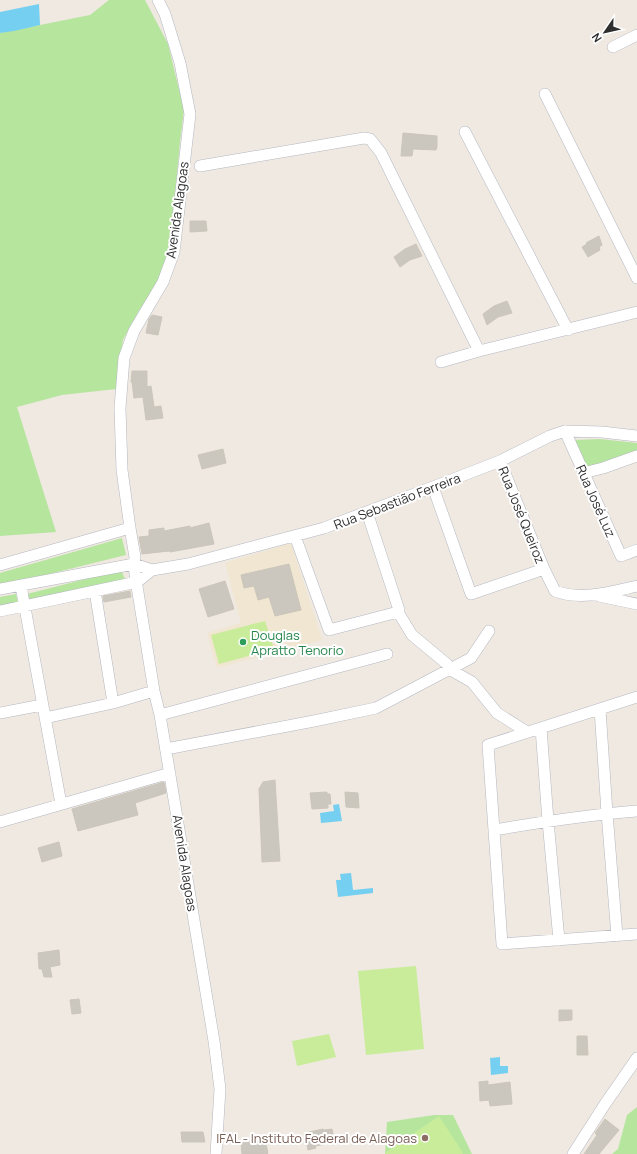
<svg xmlns="http://www.w3.org/2000/svg" width="637" height="1154" viewBox="0 0 637 1154" font-family="Manrope,sans-serif">
	<rect width="100%" height="100%" fill="#efe9e1"/>
	<path fill="#f0e6d1" d="M291,543L322,640L217,668L207,633L241,623L225,563Z"/>
	<path fill="#b6e59e" d="M109,0H145L168,44L184,110L180,142L170,251L158,282L138,312L123,340L116,389L62,395L17,407L56,532L0,536V33L90,15Z
		M600,439L637,443V452L588,469L574,440Z
		M122,538L126,555L45,575L0,584V573Z
		M121,570L125,579L30,603L27,594Z
		M16,594L18,604L0,607V597Z
		M637,1107V1154H612L618,1149L627,1115Z
		M434,1115H453L472,1154H385L387,1122Z"/>
	<path fill="#c9ec9a" d="M265,621L274,649L219,664L211,635Z
		M416,966L424,1049L366,1055L358,971Z
		M329,1034L336,1057L297,1066L292,1041Z
		M439,1116L463,1153L462,1154H386L385,1153Z"/>
	<path fill="#75cff0" d="M39,4L40,25L14,31L0,33V12Z
		M339,804L342,821L321,823L320,813L334,811L333,805Z
		M351,873L353,890L373,888V893L338,897L336,880H341L340,874Z
		M500,1057V1066H508V1073L491,1075L490,1058Z"/>
	<path fill="#cbc7bf" stroke="#cbc5ba" d="M403,133L437,136V147L436,150L413,149L412,156H401Z
		M190,221H206L207,231L190,232Z
		M599,236L602,245L599,247L600,250L588,257L582,247L587,244L586,243Z
		M416,244L422,256L410,260L400,267L394,257L405,249Z
		M507,301L512,313L498,317L487,325L483,314L494,306Z
		M152,315L162,317L158,335L146,333L149,319Z
		M132,371H147V387L151,386L154,407L161,406L163,418L146,420L143,397L134,398L132,382H131Z
		M223,449L226,463L202,469L198,455Z
		M209,523L214,544L170,552L169,551L142,554L139,537L149,536V530L164,528V531L190,526V528Z
		M289,564L301,610L275,616L269,597L258,600L254,586L244,588L241,575Z
		M225,581L234,609L208,617L199,589Z
		M130,591L131,597L104,602L103,596Z
		M275,780L280,861L262,862L259,789L263,782Z
		M164,782L166,793L135,803L138,815L78,831L72,809Z
		M327,792V794H330L331,804H328V808L312,809L310,793Z
		M345,792L358,793L359,808L346,807Z
		M59,842L62,856L42,862L38,848Z
		M59,950L60,965L50,967L52,977H44L42,969H39L38,953Z
		M79,999L81,1013L72,1014L70,1000Z
		M559,1010H572V1020L559,1021Z
		M577,1036H587L588,1055H577Z
		M488,1081V1085L510,1082L512,1104L490,1106L489,1100L480,1101L479,1082Z
		M605,1119L619,1130L599,1154H584L597,1135L595,1133Z
		M323,1129L324,1130L332,1129L334,1139L325,1140L326,1144L315,1146L316,1148L308,1150L305,1133Z
		M181,1132H203L205,1142H182Z
		M265,1140L268,1153L267,1154H242L241,1143Z"/>
	<g fill="none" stroke-linecap="round" stroke-linejoin="round">
		<defs>
			<path id="minor" d="M158,0L165,14L180,63L190,114L174,252L163,282L134,331L124,358L120,408L122,470L130,528L135,557L134,564L135,574L154,691L160,715L214,1041L220,1089L216,1154
				M613,47L637,35
				M545,94L637,278
				M465,132L568,330
				M200,166L364,138L370,139L381,153L479,351
				M441,362L479,351L637,312
				M565,431L621,556L637,550
				M500,461L544,569L555,591C581,601 610,592 637,586
				M583,473L603,468L637,456
				M433,487L471,594L544,569
				M295,536L329,630L398,612L399,610L367,512
				M0,565L130,528
				M21,586L61,804
				M0,589L134,564L152,570
				M95,591L113,703
				M599,596L637,604
				M0,611L137,582L152,570L188,564L324,528L433,487L500,461L550,436L565,431L602,432L637,436
				M398,612L412,635L447,664L449,669L472,682L497,713L527,732
				M637,697L488,745L502,944L637,934
				M600,709L607,813L617,936
				M0,713L42,705
				M160,715L387,654
				M45,718L113,703L154,691
				M541,728L548,821L559,940
				M166,749L314,721L376,708L471,658L489,631
				M0,822L170,773
				M494,830C541,822 589,815 637,811
				M573,1154L605,1104L637,1058"/>
		</defs>
		<use href="#minor" stroke="#b4b7c1" stroke-width="12"/>
		<use href="#minor" stroke="#fff" stroke-width="11"/>
	</g>
	<circle fill="#2e9e5b" stroke="#fff" stroke-width="1.5" cx="243" cy="642" r="4"/>
	<circle fill="#8d6e63" stroke="#fff" stroke-width="1.5" cx="425" cy="1138" r="4"/>
	<g text-anchor="middle" stroke-width="4" stroke-linejoin="round" paint-order="stroke">
		<g font-size="13" fill="#2e2e2e" stroke="#fff">
			<text transform="translate(177 210) rotate(-82)" y="5">Avenida Alagoas</text>
			<text transform="translate(397 501) rotate(-21)" y="5">Rua Sebastião Ferreira</text>
			<text transform="translate(596 501) rotate(66)" y="5">Rua José Luz</text>
			<text transform="translate(522 515) rotate(68)" y="5">Rua José Queiroz</text>
			<text transform="translate(185 863) rotate(81)" y="5">Avenida Alagoas</text>
		</g>
		<g font-size="13" fill="#27864d" stroke="#fff" text-anchor="start">
			<text x="251" y="640">Douglas<tspan x="251" dy="15">Apratto Tenorio</tspan></text>
		</g>
		<g font-size="13" fill="#785e54" stroke="#fff" text-anchor="end">
			<text x="417" y="1143">IFAL - Instituto Federal de Alagoas</text>
		</g>
	</g>
	<g transform="translate(605 32) rotate(236)" stroke="#ffffff" stroke-width="3" paint-order="stroke">
	<path d="M0-3L7 15L0 10L-7 15Z" fill="#2e2e2e"/>
	<text y="-6" font-size="11" font-weight="bold" text-anchor="middle" fill="#2e2e2e">N</text>
	</g>
</svg>
